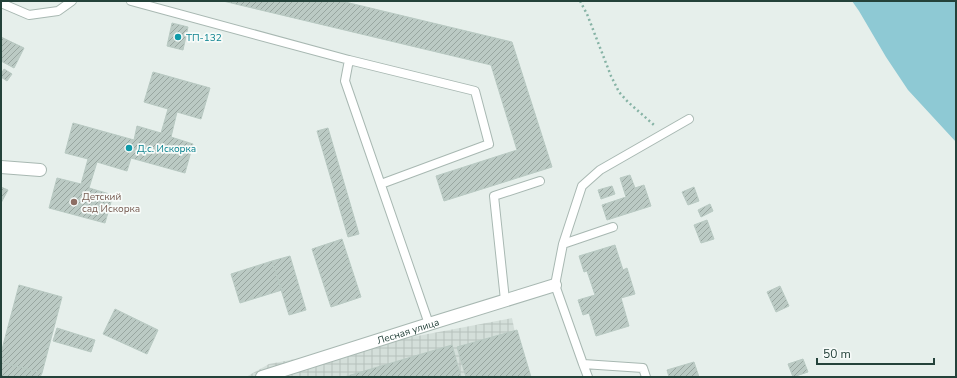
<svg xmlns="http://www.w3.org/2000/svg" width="957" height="378" viewBox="0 0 957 378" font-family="'Nunito Sans',sans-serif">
	<defs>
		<pattern id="industrial-grid" width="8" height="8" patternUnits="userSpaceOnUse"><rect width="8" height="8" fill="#d4dfda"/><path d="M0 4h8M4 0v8" fill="none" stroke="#b6c1bc"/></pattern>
		<pattern id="building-hatch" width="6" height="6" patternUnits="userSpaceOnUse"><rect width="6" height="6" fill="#bbcac4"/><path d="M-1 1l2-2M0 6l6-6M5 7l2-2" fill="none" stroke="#98a6a0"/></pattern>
	</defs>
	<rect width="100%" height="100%" fill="#e6efeb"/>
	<path fill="url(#industrial-grid)" d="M512,318L524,377H246L269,364Z"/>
	<path fill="#8ec9d4" d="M852,1H956V142L908,90L886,57L859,11Z"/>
	<path fill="url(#building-hatch)" stroke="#b8c9c2" d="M223,1H341L512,42L552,167L444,201L436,176L517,150L491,65Z
		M172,23L188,27L183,50L167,46Z
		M1,37L24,48L14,68L1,61Z
		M4,69L12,74L7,81L1,77V74Z
		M153,72L210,88L201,119L177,112L171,137L193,144L185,173L131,158L127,171L97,162L89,188L113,195L105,223L49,208L57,178L81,184L88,159L65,153L73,123L134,140L137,126L161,133L168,109L144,102Z
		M328,128L359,234L348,237L317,131Z
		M630,175L635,188L644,185L651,206L607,220L602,205L626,197L620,178Z
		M612,186L615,194L601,199L598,190Z
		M1,187L8,190L1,203Z
		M694,187L699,201L688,205L682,192Z
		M710,204L713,211L701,217L698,210Z
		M707,220L714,239L701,243L694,225Z
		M342,239L361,297L331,307L312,249Z
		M615,245L623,270L627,268L635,294L621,298L629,326L596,336L589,313L583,315L578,300L595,295L587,271L584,272L579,256Z
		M290,256L306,310L289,315L272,261Z
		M272,261L282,290L240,303L231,274Z
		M19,285L62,297L42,373L1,362V353Z
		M780,286L789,306L776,312L767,292Z
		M115,309L158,330L147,354L103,334Z
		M57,328L95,340L91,352L53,341Z
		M517,330L531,377H466L457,347Z
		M452,345L461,377H344Z
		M803,359L808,372L793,377L788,364Z
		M1,362L42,373L40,377H1Z
		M694,362L699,377H669L667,370Z"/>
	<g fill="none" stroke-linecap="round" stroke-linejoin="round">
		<defs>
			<path id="lane" d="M131,1L349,60L475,91L489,144L381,184
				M1,3L29,15L58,11L72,1
				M349,60L345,81L429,324
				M613,227L563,244L582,186L600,170L689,119
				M563,244L555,285L583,364L643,368L646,377
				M505,300L494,196L540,181
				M583,364L588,377"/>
			<g id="street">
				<path d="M1,167L40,170"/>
				<path id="s1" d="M262,377L429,324L555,285"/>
			</g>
		</defs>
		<use href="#lane" stroke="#a8b8b2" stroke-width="10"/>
		<use href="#street" stroke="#a8b8b2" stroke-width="14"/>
		<path stroke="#86b3a5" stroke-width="2.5" stroke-dasharray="2 3" stroke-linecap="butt" d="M580,1L587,14L611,76L619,92L628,102L654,125"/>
		<use href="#lane" stroke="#fff" stroke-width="8"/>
		<use href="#street" stroke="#fff" stroke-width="12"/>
	</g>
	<g fill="#0f9aa8" stroke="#f7fbf9" stroke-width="1.5">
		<circle cx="178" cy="37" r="4"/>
		<circle cx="129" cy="148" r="4"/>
	</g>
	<circle fill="#8d6e63" stroke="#f7fbf9" stroke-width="1.5" cx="74" cy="202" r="4"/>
	<g text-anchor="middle" stroke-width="3.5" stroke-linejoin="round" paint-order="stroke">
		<g font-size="10" fill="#0d838f" stroke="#f7fbf9" text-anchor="start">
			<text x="186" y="41">ТП-132</text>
			<text x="137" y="152">Д.с. Искорка</text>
		</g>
		<g font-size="10" fill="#785e54" stroke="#f7fbf9" text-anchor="start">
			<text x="82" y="200">Детский<tspan x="82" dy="12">сад Искорка</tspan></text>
		</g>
		<g font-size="10" fill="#24423a" stroke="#f7fbf9">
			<text dy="4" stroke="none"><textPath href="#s1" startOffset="153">Лесная улица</textPath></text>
		</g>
	</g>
	<rect width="957" height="378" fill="none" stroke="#24423a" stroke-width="4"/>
	<path d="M817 358v6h117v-6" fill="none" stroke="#24423a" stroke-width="2"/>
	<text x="823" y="358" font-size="12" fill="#24423a" stroke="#f7fbf9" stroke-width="3" paint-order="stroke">50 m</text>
</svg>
